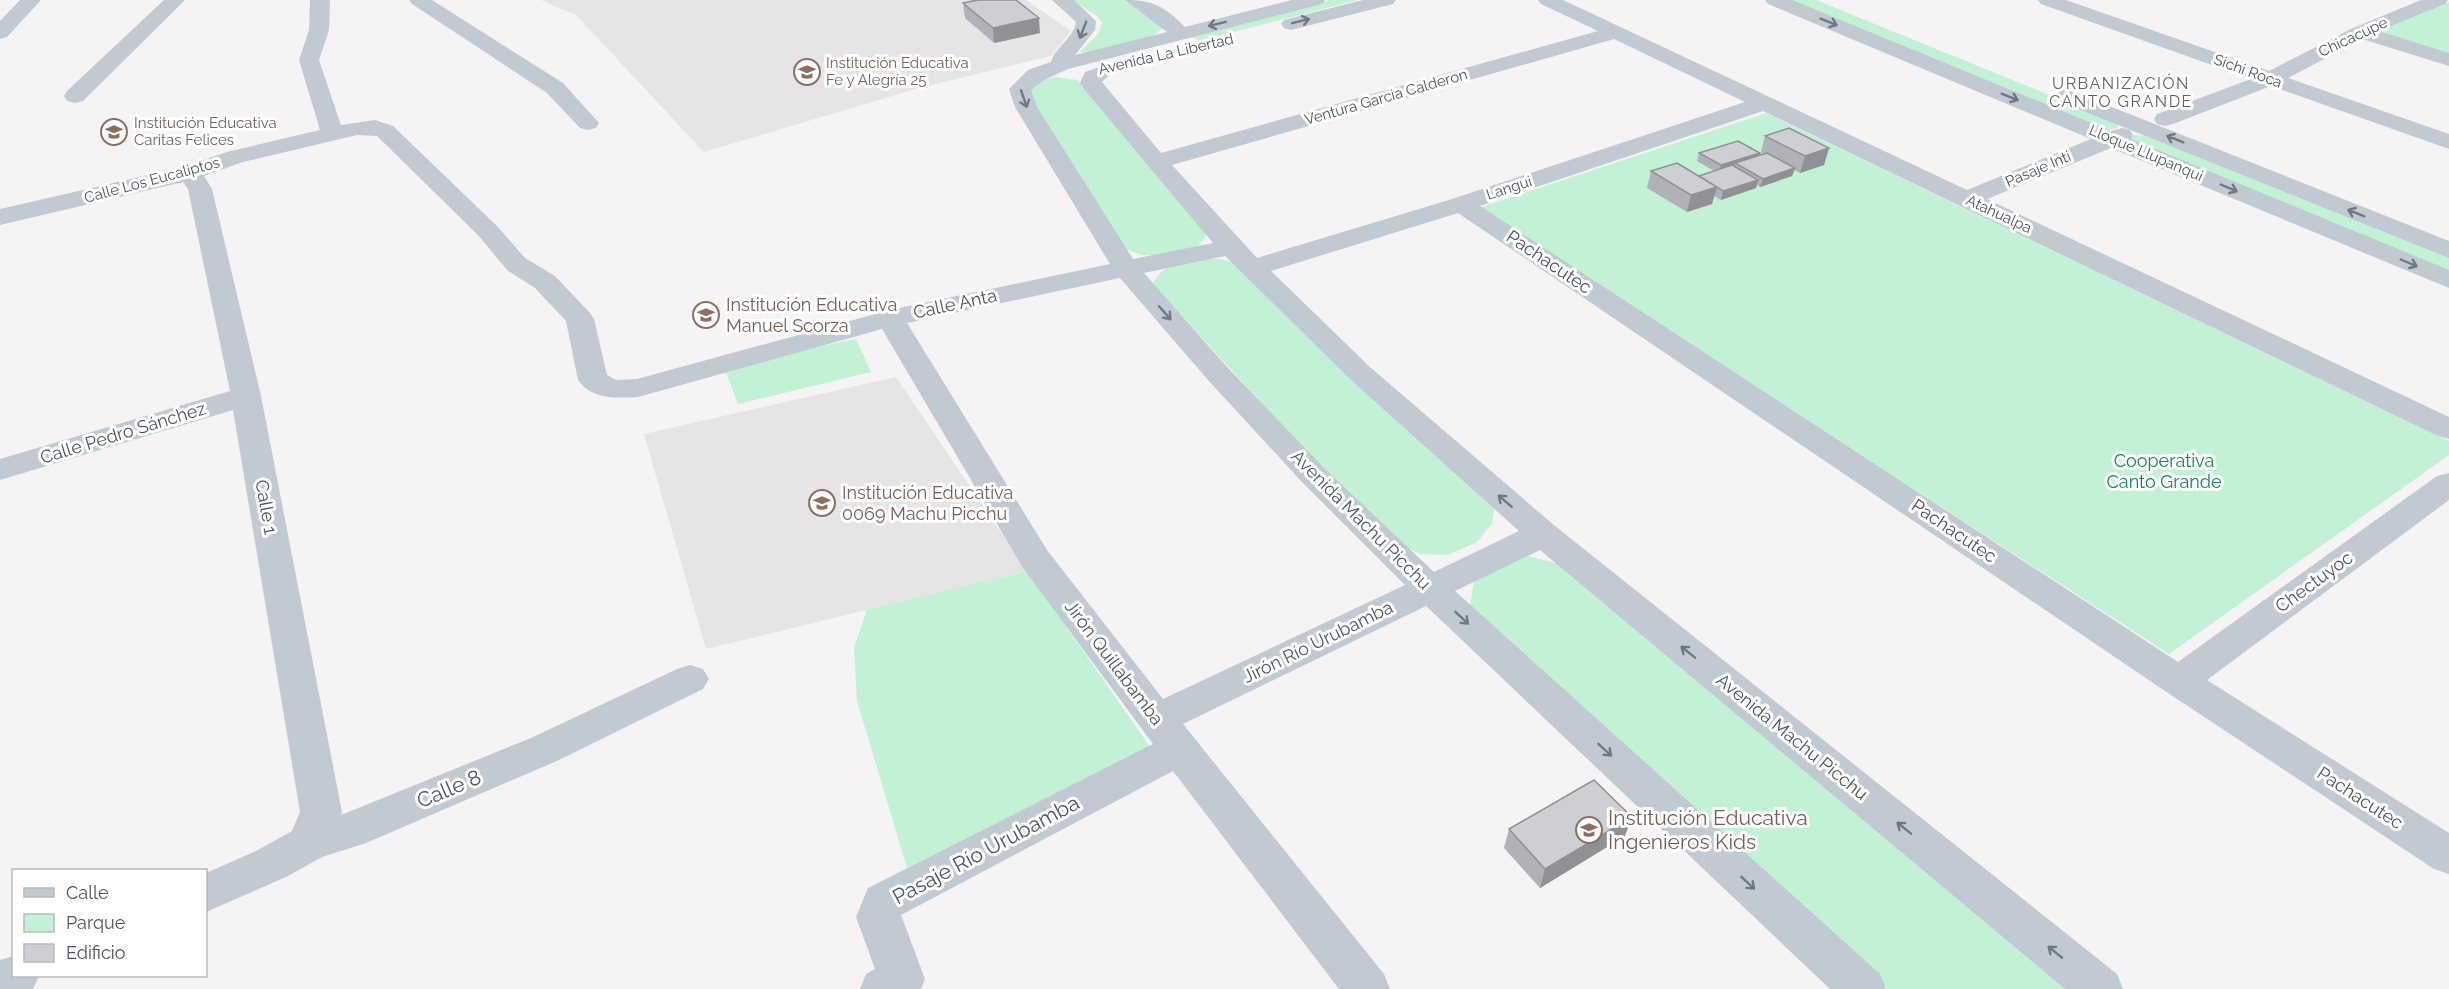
<svg xmlns="http://www.w3.org/2000/svg" width="2449" height="989" viewBox="0 0 2449 989" font-family="Raleway,sans-serif">
	<rect width="100%" height="100%" fill="#f5f3f3"/>
	<path fill="#e6e4e5" d="M541,0H1026L1071,31L1051,56L919,88L704,152L576,15Z
		M896,377L1027,571L706,649L644,434Z"/>
	<path fill="#c3f1d5" d="M1072,0H1125L1161,23L1163,28L1151,37L1083,53L1080,51C1089,43 1100,36 1102,23L1097,16Z
		M1329,0H1358L1199,41L1189,35Z
		M1784,0H1816L2118,123L2117,128L2108,130Z
		M2449,2V57L2372,33Z
		M1055,77L1077,80L1086,87L1206,229L1205,238L1197,247L1158,255H1141L1126,249L1035,106L1030,90L1045,79Z
		M1766,113L2449,441V455L2169,654L1479,208Z
		M2134,135L2150,136L2449,256V275L2128,139Z
		M1203,259H1222L1240,265L1495,505L1492,523L1477,542L1448,555L1420,554L1396,542L1320,467L1153,284C1164,262 1181,263 1203,259Z
		M856,339L871,372L738,404L723,365Z
		M1528,556L1567,566L2080,989H1888L1470,607L1474,579Z
		M1027,571L1153,751L907,868L857,701L854,648L867,610Z"/>
	<g fill="none" stroke-linecap="round" stroke-linejoin="round">
		<path fill="#c1cad2" fill-rule="evenodd" d="M20,0H41L7,37L0,39V21Z
			M164,0H185L83,101L75,103L67,101L64,96L67,91Z
			M310,0H330L329,30L319,60L341,125L375,120L393,126L497,226L525,258L555,276L590,313L594,319L607,375L616,380L637,379L890,310L1110,264L1015,107L1009,89L1028,70L1051,62C1055,47 1074,38 1076,22L1052,0H1074L1096,21L1095,30L1075,55L1167,32L1125,0C1154,0 1165,7 1185,27L1292,0H1325L1322,4L1068,69L1044,80L1031,90L1037,107L1133,259L1213,243L1083,88L1080,83L1085,72L1100,67L1108,68L1111,73L1102,82L1161,153L1598,31L1541,4L1538,0H1563L1967,190L2091,139L1768,4L1765,0H1792L2111,131L2122,128L2130,130L2133,135L2131,139L2449,270V288L2111,148L1987,199L2449,417V439L2438,436L1763,111L1480,206L2178,662L2437,476L2449,473V500L2207,680L2449,833V874L2434,869L2165,691L1458,213L1271,271L1371,368L1555,526L2117,974L2123,989H2065L1540,550L1455,591L1880,974L1886,989H1830L1426,606L1183,724L1384,974L1390,989H1339L1173,771L901,915L925,979L921,989H860L866,974L875,969L856,917L868,888L1153,744L1023,568L882,329L638,397C617,398 592,400 578,380L566,321L535,288L507,270L479,236L377,136L357,135L243,162L204,176L212,189L261,396L342,812L341,815L531,738L677,669L690,665L703,669L709,679L703,689L559,760L366,843L322,857L286,877L206,912V873L256,851L292,831L300,812L233,410L0,480V459L230,391L188,189L183,182L0,225V209L183,167L227,152L320,130L299,60L309,30ZM1614,39L1745,102L1452,199L1257,258L1172,165ZM1225,256L1351,380L1519,531L1434,572L1324,468L1228,368L1144,273ZM1120,278L1208,380L1302,482L1405,585L1163,699L1047,550L907,323Z
			M409,0H432L563,83L599,123L596,128L588,130L580,128L547,93L412,4Z
			M1363,0H1396L1393,4L1291,30L1284,28L1281,24L1284,20Z
			M2038,0H2066L2269,71L2353,28L2421,0H2448L2445,4L2379,31L2449,53V66L2362,39L2288,78L2449,134V149L2271,86L2173,124L2165,126L2157,124L2154,119L2157,114L2251,79L2041,4Z
			M2064,88L2449,241V258L2056,100L2053,95L2056,90Z
			M14,956V976H39L33,989H0V960Z"/>
	</g>
	<path fill="#b0b2b7" d="M963,3L1040,33L994,43L965,18Z
		M1765,136L1829,148L1824,165L1800,173L1794,170L1792,176L1760,187L1757,185L1756,188L1721,200L1714,196L1712,204L1687,212L1647,188L1651,171L1699,176L1714,171L1697,161L1699,153H1760L1759,155L1764,154L1761,152Z
		M1509,829L1625,836L1540,888L1504,848Z"/>
	<path fill="#909195" d="M1039,18L1040,33L994,43L993,28Z
		M1829,148L1824,165L1800,173L1805,156Z
		M1760,153L1758,161L1735,163L1734,169L1719,174L1721,165Z
		M1795,168L1792,176L1760,187L1763,179Z
		M1758,180L1756,188L1721,200L1723,191Z
		M1717,187L1712,204L1687,212L1691,195Z
		M1632,817L1625,836L1540,888L1545,869Z"/>
	<path fill="#cdcfd5" stroke="#909195" stroke-width="1.5" d="M978,0H1016L1039,18L993,28L963,3Z
		M1789,128L1829,148L1805,156L1765,136Z
		M1738,141L1760,153L1721,165L1699,153Z
		M1767,153L1795,168L1763,179L1735,163Z
		M1677,163L1717,187L1691,195L1651,171Z
		M1732,165L1758,180L1723,191L1699,176Z
		M1594,780L1632,817L1545,869L1509,829Z"/>
	<defs><path id="oneway-shaft" d="M-6 0H5M1.5-3L5.5 0L1.5 3" fill="none" stroke-width="1.6" stroke-linecap="round" stroke-linejoin="round" transform="scale(1.5)"/></defs>
	<g stroke="#6e7983">
		<use href="#oneway-shaft" transform="translate(1301 21) rotate(-14)"/>
		<use href="#oneway-shaft" transform="translate(1829 22) rotate(22)"/>
		<use href="#oneway-shaft" transform="translate(1217 24) rotate(166)"/>
		<use href="#oneway-shaft" transform="translate(1083 30) rotate(111)"/>
		<use href="#oneway-shaft" transform="translate(2010 97) rotate(22)"/>
		<use href="#oneway-shaft" transform="translate(1024 99) rotate(71)"/>
		<use href="#oneway-shaft" transform="translate(2175 139) rotate(-158)"/>
		<use href="#oneway-shaft" transform="translate(2229 188) rotate(23)"/>
		<use href="#oneway-shaft" transform="translate(2356 213) rotate(-158)"/>
		<use href="#oneway-shaft" transform="translate(2409 263) rotate(23)"/>
		<use href="#oneway-shaft" transform="translate(1165 313) rotate(49)"/>
		<use href="#oneway-shaft" transform="translate(1505 501) rotate(-139)"/>
		<use href="#oneway-shaft" transform="translate(1462 618) rotate(43)"/>
		<use href="#oneway-shaft" transform="translate(1688 652) rotate(-141)"/>
		<use href="#oneway-shaft" transform="translate(1605 750) rotate(43)"/>
		<use href="#oneway-shaft" transform="translate(1904 828) rotate(-141)"/>
		<use href="#oneway-shaft" transform="translate(1748 883) rotate(43)"/>
		<use href="#oneway-shaft" transform="translate(2055 952) rotate(-141)"/>
	</g>
	<defs>
		<symbol id="school-ring" viewBox="-11 -11 22 22"><circle r="9.5" fill="#fff" stroke="#8d6e63" stroke-width="1.5"/><path d="M0-5L7-2L0 1L-7-2ZM-4 1L0 2.5L4 1V4Q0 6-4 4Z" fill="#8d6e63"/></symbol>
	</defs>
	<g fill-rule="evenodd">
		<use href="#school-ring" x="792" y="57" width="30" height="30"/>
		<use href="#school-ring" x="99" y="117" width="30" height="30"/>
		<use href="#school-ring" x="691" y="300" width="30" height="30"/>
		<use href="#school-ring" x="807" y="488" width="30" height="30"/>
		<use href="#school-ring" x="1574" y="815" width="30" height="30"/>
	</g>
	<g text-anchor="middle" stroke-width="6" stroke-linejoin="round" paint-order="stroke">
		<g font-size="15" fill="#4a5661" stroke="#fff">
			<text transform="translate(2353 37) rotate(-25)" y="5">Chicacupe</text>
			<text transform="translate(1166 54) rotate(-13)" y="5">Avenida La Libertad</text>
			<text transform="translate(2248 71) rotate(20)" y="5">Sichi Roca</text>
			<text transform="translate(1386 97) rotate(-16)" y="5">Ventura Garcia Calderon</text>
			<text transform="translate(2146 153) rotate(23)" y="5">Lloque Llupanqui</text>
			<text transform="translate(2038 169) rotate(-23)" y="5">Pasaje Inti</text>
			<text transform="translate(152 180) rotate(-15)" y="5">Calle Los Eucaliptos</text>
			<text transform="translate(1509 188) rotate(-18)" y="5">Langui</text>
			<text transform="translate(1999 214) rotate(25)" y="5">Atahualpa</text>
		</g>
		<g font-size="15" fill="#785e54" stroke="#fff" text-anchor="start">
			<text x="826" y="68">Institución Educativa<tspan x="826" dy="17">Fe y Alegría 25</tspan></text>
			<text x="134" y="128">Institución Educativa<tspan x="134" dy="17">Caritas Felices</tspan></text>
		</g>
		<g font-size="16" letter-spacing="1.5" fill="#5f6368" stroke="#fff">
			<text x="2121" y="89">URBANIZACIÓN<tspan x="2121" dy="18">CANTO GRANDE</tspan></text>
		</g>
		<g font-size="18" fill="#4a5661" stroke="#fff">
			<text transform="translate(1549 262) rotate(34)" y="6">Pachacutec</text>
			<text transform="translate(955 304) rotate(-12)" y="6">Calle Anta</text>
			<text transform="translate(123 433) rotate(-17)" y="6">Calle Pedro Sánchez</text>
			<text transform="translate(266 507) rotate(80)" y="6">Calle 1</text>
			<text transform="translate(1361 520) rotate(45)" y="6">Avenida Machu Picchu</text>
			<text transform="translate(1954 531) rotate(34)" y="6">Pachacutec</text>
			<text transform="translate(2314 582) rotate(-36)" y="6">Chectuyoc</text>
			<text transform="translate(1318 642) rotate(-26)" y="6">Jirón Río Urubamba</text>
			<text transform="translate(1114 663) rotate(53)" y="6">Jirón Quillabamba</text>
			<text transform="translate(1792 737) rotate(39)" y="6">Avenida Machu Picchu</text>
			<text transform="translate(2360 798) rotate(33)" y="6">Pachacutec</text>
		</g>
		<g font-size="18" fill="#785e54" stroke="#fff" text-anchor="start">
			<text x="726" y="311">Institución Educativa<tspan x="726" dy="21">Manuel Scorza</tspan></text>
			<text x="842" y="499">Institución Educativa<tspan x="842" dy="21">0069 Machu Picchu</tspan></text>
		</g>
		<g font-size="18" fill="#17864f" stroke="#fff">
			<text x="2164" y="467">Cooperativa<tspan x="2164" dy="21">Canto Grande</tspan></text>
		</g>
		<g font-size="21" fill="#4a5661" stroke="#fff">
			<text transform="translate(449 789) rotate(-23)" y="7">Calle 8</text>
			<text transform="translate(986 850) rotate(-28)" y="7">Pasaje Río Urubamba</text>
		</g>
		<g font-size="21" fill="#785e54" stroke="#fff" text-anchor="start">
			<text x="1608" y="825">Institución Educativa<tspan x="1608" dy="24">Ingenieros Kids</tspan></text>
		</g>
	</g>
	<rect x="12" y="869" width="195" height="108" fill="#ffffff" stroke="#b7bbc0" stroke-width="1.5"/>
	<rect x="24" y="888" width="30" height="9" fill="#c1cad2" stroke="#b7bbc0" stroke-width="1.5"/>
	<text x="66" y="899" font-size="18" fill="#4a5661">Calle</text>
	<rect x="24" y="914" width="30" height="18" fill="#c3f1d5" stroke="#b7bbc0" stroke-width="1.5"/>
	<text x="66" y="929" font-size="18" fill="#4a5661">Parque</text>
	<rect x="24" y="944" width="30" height="18" fill="#cdcfd5" stroke="#b7bbc0" stroke-width="1.5"/>
	<text x="66" y="959" font-size="18" fill="#4a5661">Edificio</text>
</svg>
